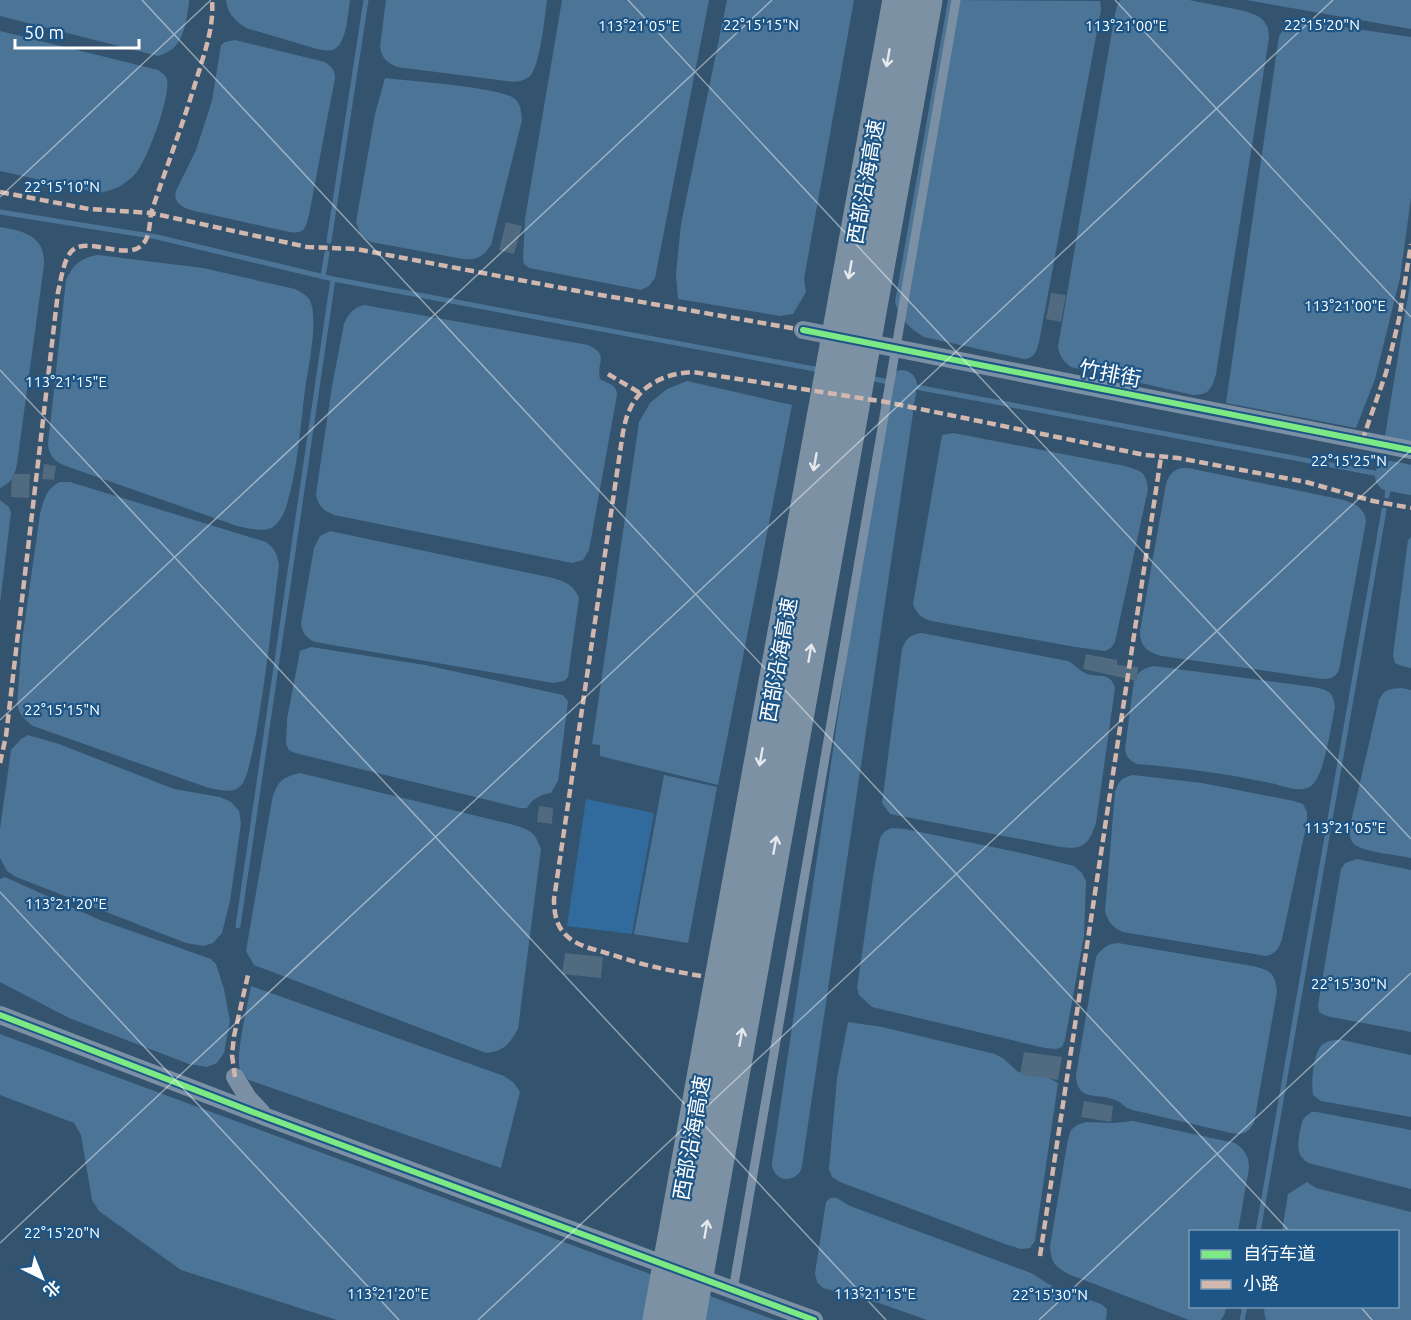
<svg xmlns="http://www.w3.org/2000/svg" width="1411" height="1320" viewBox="0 0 1411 1320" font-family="Ubuntu,'Noto Sans SC',sans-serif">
	<rect width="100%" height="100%" fill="#34536e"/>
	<path fill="#316b9d" d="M586,799L654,813L632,934L567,926Z"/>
	<path fill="#4c7497" d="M0,0H189V4C185,27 184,49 158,56L0,16Z
		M226,0H350C348,12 347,40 336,48C331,52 324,50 317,49L246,28C234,20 228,14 226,0Z
		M386,0H547C545,16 540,64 531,75C526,80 521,81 514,82L397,67C387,62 382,59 380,47Z
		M562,0H709L655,278L649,286L641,290L529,268L524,264L523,259L525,219Z
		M727,0H854L804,279L806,292L793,314L780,316L678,299L676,274L681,224Z
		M948,0L1100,1L1101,10L1039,342C1036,352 1035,358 1024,359L924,337C909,328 900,319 895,302Z
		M1120,0H1189L1245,11L1258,16L1264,21L1268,28L1269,38L1216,374C1212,388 1210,395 1193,395L1071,367C1063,361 1060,357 1058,347L1114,19L1117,6Z
		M1246,0H1411V29Z
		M1302,21L1411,37V198L1400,278L1375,379L1356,428L1226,403L1279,36C1285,27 1290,22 1302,21Z
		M0,31L158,70C162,73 166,75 167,80C171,95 147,161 136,173C125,185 115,190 99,193L0,171Z
		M235,40L325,62C332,67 335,70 335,78L309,215C305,228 306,234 289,232L190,210C181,206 173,202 176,191L196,150L212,101L221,45L225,42Z
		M385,78C408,81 501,87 515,99C521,104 521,112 522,120L491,245C482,257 478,260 463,259L371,242C362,237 359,232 356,222L375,114Z
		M0,227C25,231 45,236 44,265L17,464C14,477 12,482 0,488Z
		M98,255L203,268L295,289C301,292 309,296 311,303C318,323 308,369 305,390C300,428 298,467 287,504C285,512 280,522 273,527C263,533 248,528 237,526L63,465C53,460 49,455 48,444L66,280C74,264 80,258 98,255Z
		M1411,277V441L1385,436Z
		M364,305L588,345C610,355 596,362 600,379C608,384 617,384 617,395L589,550L583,560L572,563L334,515C323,510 318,506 316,494L332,386L344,324C348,314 353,308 364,305Z
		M687,381L792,405L718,785L600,756V745L592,744L639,422L650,403L667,389Z
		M953,433L1125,466C1141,471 1146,471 1148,489L1115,642L1111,648L1105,651L1075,647L931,621C921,618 917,614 913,604L942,435Z
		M1181,468H1188L1344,500C1355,504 1364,507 1366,521L1339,670C1335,678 1331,679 1322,679L1162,656C1147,652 1140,647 1140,631L1166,484C1169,475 1172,471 1181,468Z
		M60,482H70L266,542C275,549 277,554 279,565C272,621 266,678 256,734C253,747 249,773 243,783C235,795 220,790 209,788L33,726C25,720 19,715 17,704L22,641L40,514C44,500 46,488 60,482Z
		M0,500L9,507L11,513L0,603Z
		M330,531L553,578C566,582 574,585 579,598L568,677L564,681L553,683L315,642C306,638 302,633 301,623L314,548L320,536Z
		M1411,537V668L1402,666L1395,663L1393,655L1408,540Z
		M921,633L1068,661C1074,664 1079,670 1085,673C1098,679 1110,670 1115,688L1096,823C1089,844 1084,850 1061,847L890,814L882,803L902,649C906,639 909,635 921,633Z
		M311,647L425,665L563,695L568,701L558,781L551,793C540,795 533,798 527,808H520L295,753L289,750L286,744L287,719L300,651Z
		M1154,666L1313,687C1327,690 1333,690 1335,707C1331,725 1325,775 1311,786C1301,793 1285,787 1275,784C1230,774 1182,768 1137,764C1129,760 1126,757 1125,749L1134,680C1139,671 1143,668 1154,666Z
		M1402,688L1411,690V858C1398,855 1362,852 1354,844C1350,840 1350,836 1349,830L1379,700C1385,688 1390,689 1402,688Z
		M28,735L59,744L174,789L220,797L231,802L239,811L241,823L230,901L222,933L213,943L204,946L186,943L16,877L7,871L0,858V829L11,750L21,739Z
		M300,773L514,825C532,831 534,831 541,849L518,1029C509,1044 505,1051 486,1053L254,965L246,951L272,800C277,782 282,777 300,773Z
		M664,775L717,787L688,943L634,934Z
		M1133,775L1202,783L1294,801L1303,804L1307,812V822L1282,939C1279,948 1276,954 1266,956L1123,932C1112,927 1108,922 1105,911L1115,792C1119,781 1121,778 1133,775Z
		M891,828L905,829L1026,854L1074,866L1082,873L1086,881L1084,936L1065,1040L1062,1047L1056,1049L1045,1048L872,1007L859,995L857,988L873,877L880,838L884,832Z
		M1357,859L1411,870V1032L1331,1017L1324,1015L1319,1012L1318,1005L1341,869L1345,863Z
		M5,877L100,920L211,959L216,964L224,989L230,1021L224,1053L217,1063L207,1067L189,1064L69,1018L0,982V879Z
		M1118,943L1252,966C1270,970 1275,972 1277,992L1254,1123C1247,1134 1243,1135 1231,1133L1141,1112C1137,1111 1131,1110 1127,1108C1123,1105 1121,1102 1115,1100C1097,1092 1077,1103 1076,1075L1096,957C1102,948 1107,944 1118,943Z
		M251,986L504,1076L514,1083L520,1092L501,1168L249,1080C245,1077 241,1075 240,1070C235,1057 248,1002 251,986Z
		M848,1022L882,1027L995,1054L1004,1059L1018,1072L1045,1076L1058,1083L1035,1241L1030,1248L1021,1249L1005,1244L840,1182L832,1177L829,1169L837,1078Z
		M0,1034L775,1320H337L181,1270L99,1211L92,1200L81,1135L74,1123L0,1095Z
		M1342,1040L1411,1055V1117L1321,1101L1313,1095C1311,1082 1313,1052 1323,1044C1329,1040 1335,1040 1342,1040Z
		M1312,1112H1317L1411,1130V1189L1308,1163C1304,1160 1300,1156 1299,1152C1297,1144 1300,1130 1302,1122C1304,1117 1307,1115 1312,1112Z
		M1133,1121L1235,1143C1245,1150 1249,1156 1249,1168L1238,1231L1190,1232V1306L1226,1307L1225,1313L1221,1320H1189L1068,1274C1055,1266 1051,1263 1050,1246L1068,1139L1071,1130L1077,1125L1086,1122L1114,1123Z
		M1307,1182L1316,1188L1411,1212V1320H1266L1264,1312L1265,1307L1398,1306V1232L1282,1231L1288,1194Z
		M830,1198H837L850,1206L1031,1273L1055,1288L1101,1304L1107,1309L1106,1320H927L879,1303L823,1288L817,1282L815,1273L826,1202Z"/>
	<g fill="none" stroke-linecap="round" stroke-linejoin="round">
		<path stroke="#4c7497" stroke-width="5" d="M0,212L157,237L333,279L820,370
			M329,241L366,0
			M323,277L327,253
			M868,378L1390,476L1387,496
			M238,926L333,279
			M1258,1232L1384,510
			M1242,1320L1245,1306"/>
		<path stroke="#4c7497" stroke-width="30" d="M900,398L902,385
			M1390,476L1411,480
			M787,1164L898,412"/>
	</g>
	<path fill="#506a7f" d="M506,222L522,226L514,254L499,250Z
		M1051,293L1066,295L1061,322L1046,319Z
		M44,464L56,466L54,480L42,479Z
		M12,474H30L29,498L11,497Z
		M1086,654L1117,660V665L1138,667L1137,681L1083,669Z
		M539,806L553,808L552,824L537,822Z
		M565,953L603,957L601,978L562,974Z
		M1024,1052L1062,1057L1058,1080L1020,1074Z
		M1084,1101L1113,1106L1111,1122L1081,1117Z"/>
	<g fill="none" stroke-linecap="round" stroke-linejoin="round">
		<path stroke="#7b90a4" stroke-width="9" d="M733,1290L956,0"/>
		<path stroke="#7b90a4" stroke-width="18" d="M803,330L1411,450
			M0,1015L266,1117L814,1320
			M235,1077L248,1098L262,1113"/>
		<path stroke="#7c91a3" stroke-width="33" d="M659,1320L899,0
			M689,1320L926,0"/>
		<path stroke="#d1b7ad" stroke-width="4.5" stroke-dasharray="9 4.5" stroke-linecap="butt" d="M0,192L89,209L151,213L307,247L356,249L578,291L803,330
			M608,374L640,393
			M1362,441L1386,373L1399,319L1411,244
			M0,763L6,736L58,292C61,280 63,263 70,253C85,233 127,263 143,244C151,235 149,220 152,210C168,163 185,118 199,71C206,48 214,25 212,0
			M701,976C684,973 667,970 651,966C636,963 621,957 606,953C593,949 578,946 568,937C556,927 554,913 554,899L623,432C625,424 626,416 630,409C641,384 667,373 693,372L886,402L1145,455L1178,458L1306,482L1373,501L1411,508
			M235,1077L232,1055L234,1036L248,975
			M1040,1256L1161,457"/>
		<defs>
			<path id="cycleway" d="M803,330L1411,450
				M0,1015L266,1117L814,1320"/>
		</defs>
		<use href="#cycleway" stroke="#1c5586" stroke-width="10"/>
		<use href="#cycleway" stroke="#7ce984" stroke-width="6"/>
	</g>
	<defs><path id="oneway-shaft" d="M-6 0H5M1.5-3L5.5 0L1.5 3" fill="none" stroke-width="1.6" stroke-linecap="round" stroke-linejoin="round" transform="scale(1.5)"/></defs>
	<g stroke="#e5e9ed">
		<use href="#oneway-shaft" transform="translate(888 58) rotate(100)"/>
		<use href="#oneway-shaft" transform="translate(850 270) rotate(100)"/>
		<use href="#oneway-shaft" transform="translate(815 462) rotate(100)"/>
		<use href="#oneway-shaft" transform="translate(810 653) rotate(-80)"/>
		<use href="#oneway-shaft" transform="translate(761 757) rotate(100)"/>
		<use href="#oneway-shaft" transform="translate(775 845) rotate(-80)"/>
		<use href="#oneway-shaft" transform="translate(741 1037) rotate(-80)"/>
		<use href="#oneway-shaft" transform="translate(706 1229) rotate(-80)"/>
	</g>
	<path fill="none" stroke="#fff" stroke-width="1.5" stroke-opacity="0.45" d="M142,0L1290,1232M628,0L1411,839M1115,0L1411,317M0,197L211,0M0,370L886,1320M0,720L772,0M0,892L399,1320M0,1243L1333,0M1360,1306L1372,1320M478,1320L1411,450M1039,1320L1411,973"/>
	<g text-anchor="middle" stroke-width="4.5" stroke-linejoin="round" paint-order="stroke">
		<g font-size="21" fill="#fff" stroke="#1c5586">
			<text transform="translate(866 182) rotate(-80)" y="7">西部沿海高速</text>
			<text transform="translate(1110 374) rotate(11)" y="7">竹排街</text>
			<text transform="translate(779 660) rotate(-80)" y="7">西部沿海高速</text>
			<text transform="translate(692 1138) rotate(-80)" y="7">西部沿海高速</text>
		</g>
	</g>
	<g font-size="15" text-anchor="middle" fill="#fff" stroke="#1c5586" stroke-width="4.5" stroke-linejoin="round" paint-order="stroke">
		<text x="761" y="30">22°15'15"N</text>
		<text x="1322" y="30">22°15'20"N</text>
		<text x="639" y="31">113°21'05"E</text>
		<text x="1126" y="31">113°21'00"E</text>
		<text x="62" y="192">22°15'10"N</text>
		<text x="1345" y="311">113°21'00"E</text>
		<text x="66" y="387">113°21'15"E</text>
		<text x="1349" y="466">22°15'25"N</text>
		<text x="62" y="715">22°15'15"N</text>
		<text x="1345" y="833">113°21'05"E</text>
		<text x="66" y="909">113°21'20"E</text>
		<text x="1349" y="989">22°15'30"N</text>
		<text x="62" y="1238">22°15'20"N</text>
		<text x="388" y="1299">113°21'20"E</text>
		<text x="875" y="1299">113°21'15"E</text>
		<text x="1050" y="1300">22°15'30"N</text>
	</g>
	<rect x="1189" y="1230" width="210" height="78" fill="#1c5586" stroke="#7799b6" stroke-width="1.5"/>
	<rect x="1201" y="1250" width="30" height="9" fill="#7ce984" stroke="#7799b6" stroke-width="1.5"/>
	<text x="1243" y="1260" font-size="18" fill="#ffffff">自行车道</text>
	<rect x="1201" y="1280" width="30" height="9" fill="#d1b7ad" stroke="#7799b6" stroke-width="1.5"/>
	<text x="1243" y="1290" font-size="18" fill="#ffffff">小路</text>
	<g transform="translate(42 1278) rotate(137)" stroke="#1c5586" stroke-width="4.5" paint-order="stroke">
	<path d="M0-4.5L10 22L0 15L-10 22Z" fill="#ffffff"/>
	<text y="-9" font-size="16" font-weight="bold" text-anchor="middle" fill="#ffffff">北</text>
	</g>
	<path d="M15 39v9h124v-9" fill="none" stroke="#ffffff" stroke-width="3"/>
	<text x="24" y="39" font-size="18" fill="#ffffff" stroke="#1c5586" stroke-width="4.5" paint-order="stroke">50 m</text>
</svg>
